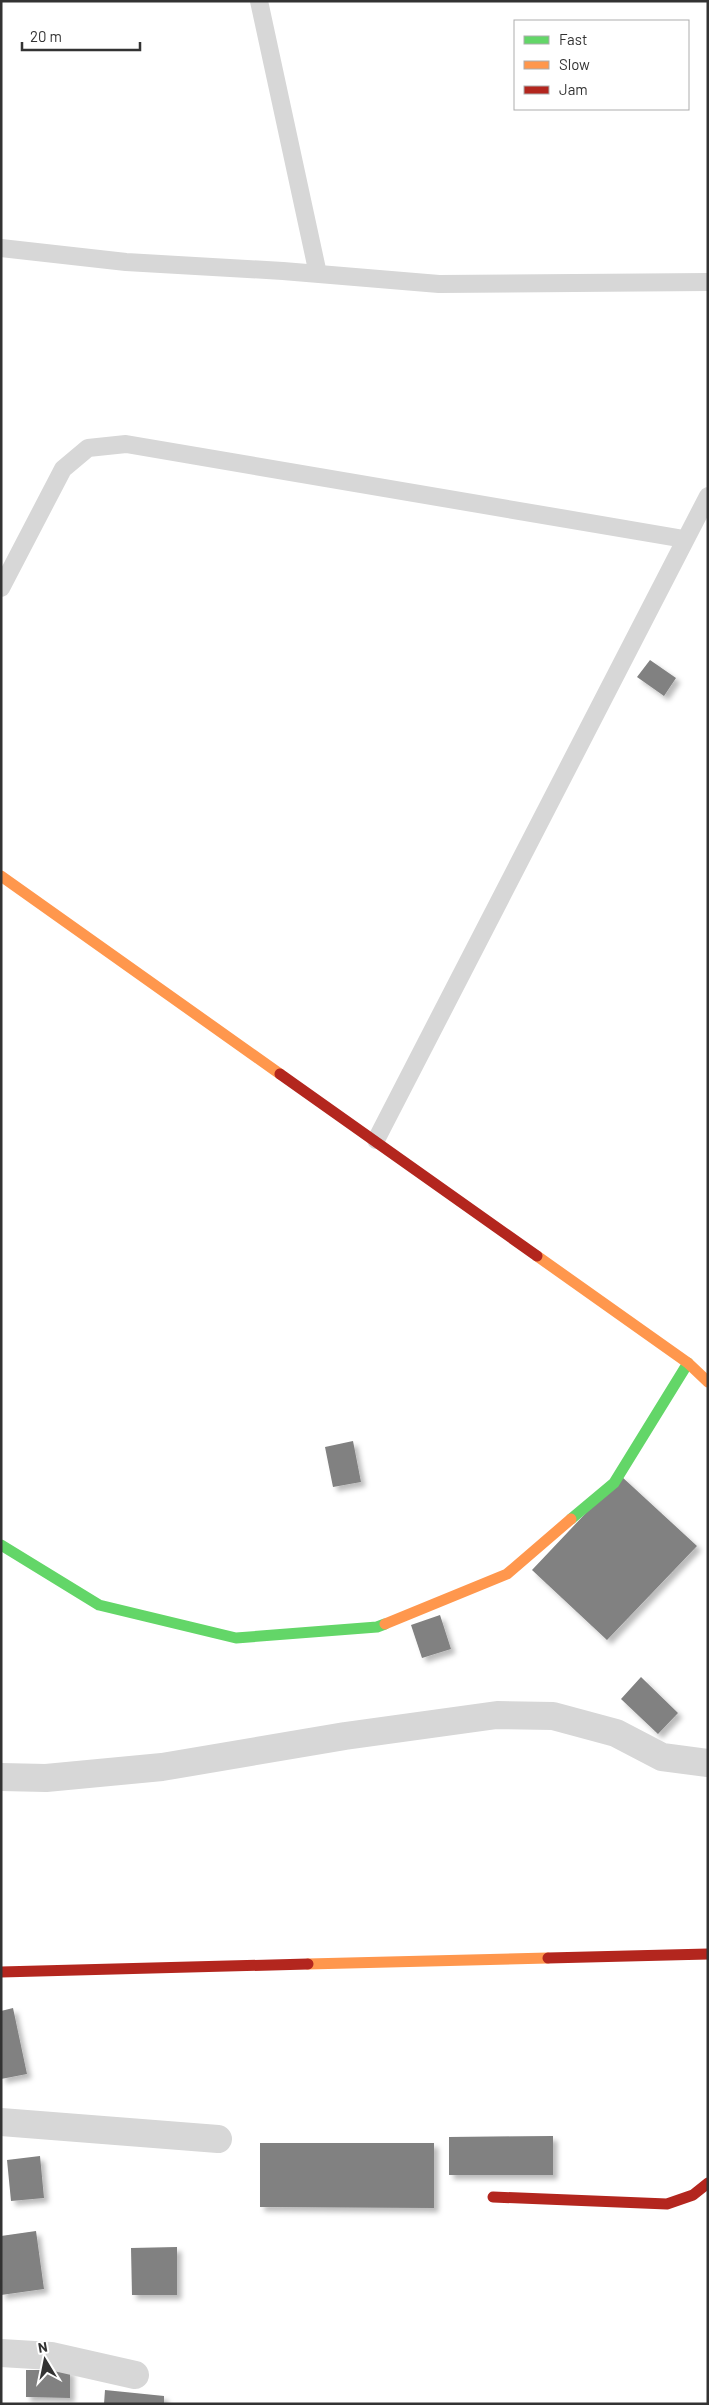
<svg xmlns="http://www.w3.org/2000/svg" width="709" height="2405" viewBox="0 0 709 2405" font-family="Barlow,sans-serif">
	<defs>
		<filter id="shadow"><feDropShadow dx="4.5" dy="4.5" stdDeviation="2.5" flood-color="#0004"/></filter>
	</defs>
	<rect width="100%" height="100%" fill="#fff"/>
	<path fill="#818181" filter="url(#shadow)" d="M650,660L676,678L664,696L637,677Z
		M353,1441L361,1482L333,1487L325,1447Z
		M621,1476L697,1546L607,1640L532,1570Z
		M440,1615L451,1649L422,1658L411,1625Z
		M641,1677L678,1713L658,1734L621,1699Z
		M13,2008L27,2074L1,2079V2011Z
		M553,2136V2175H449V2137Z
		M260,2143H434V2208L260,2207Z
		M40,2156L44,2198L11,2201L7,2160Z
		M36,2231L44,2289L1,2295V2236Z
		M177,2247V2295H132L131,2248Z
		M26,2370H70V2398L26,2397Z
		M105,2390L164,2396V2404H104Z"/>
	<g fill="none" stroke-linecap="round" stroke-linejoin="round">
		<path stroke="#d7d7d7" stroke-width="18" d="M259,1L318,274
			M1,248L126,262L283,271L439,284L708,282
			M1,588L63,469L88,448L126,444L684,539
			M376,1140L708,496"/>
		<path stroke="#d7d7d7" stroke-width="28" d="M1,1777L46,1778L162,1767L345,1736L497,1715L553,1716L616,1733L662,1757L708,1763
			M1,2122L218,2139
			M1,2353L51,2356L135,2375"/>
		<path stroke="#63d668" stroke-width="11" d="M571,1519L614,1483L688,1363
			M1,1545L99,1605L236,1638L377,1627L385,1624"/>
		<path stroke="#ff974d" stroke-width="11" d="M1,876L280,1074
			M537,1256L688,1363L708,1382
			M385,1624L507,1574L571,1519
			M308,1964L548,1958"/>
		<path stroke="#b3261e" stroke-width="11" d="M280,1074L537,1256
			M548,1958L708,1954
			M1,1972L308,1964
			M493,2197L667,2204L693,2195L708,2183"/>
	</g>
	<rect width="709" height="2405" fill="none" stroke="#333333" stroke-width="5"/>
	<rect x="514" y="20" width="175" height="90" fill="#ffffff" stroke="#adadad"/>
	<rect x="524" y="36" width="25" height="8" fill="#63d668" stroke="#adadad"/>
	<text x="559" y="45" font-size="15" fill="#333333">Fast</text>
	<rect x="524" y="61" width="25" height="8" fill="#ff974d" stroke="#adadad"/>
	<text x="559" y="70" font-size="15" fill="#333333">Slow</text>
	<rect x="524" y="86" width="25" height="8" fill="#b3261e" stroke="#adadad"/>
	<text x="559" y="95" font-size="15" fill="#333333">Jam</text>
	<g transform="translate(45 2360) rotate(350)" stroke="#ffffff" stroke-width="4" paint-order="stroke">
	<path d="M0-4L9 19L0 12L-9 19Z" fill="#333333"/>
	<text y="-8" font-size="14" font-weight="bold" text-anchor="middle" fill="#333333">N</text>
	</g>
	<path d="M22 42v8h118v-8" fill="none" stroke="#333333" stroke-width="2.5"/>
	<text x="30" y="42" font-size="15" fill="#333333" stroke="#ffffff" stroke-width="4" paint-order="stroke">20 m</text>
</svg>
